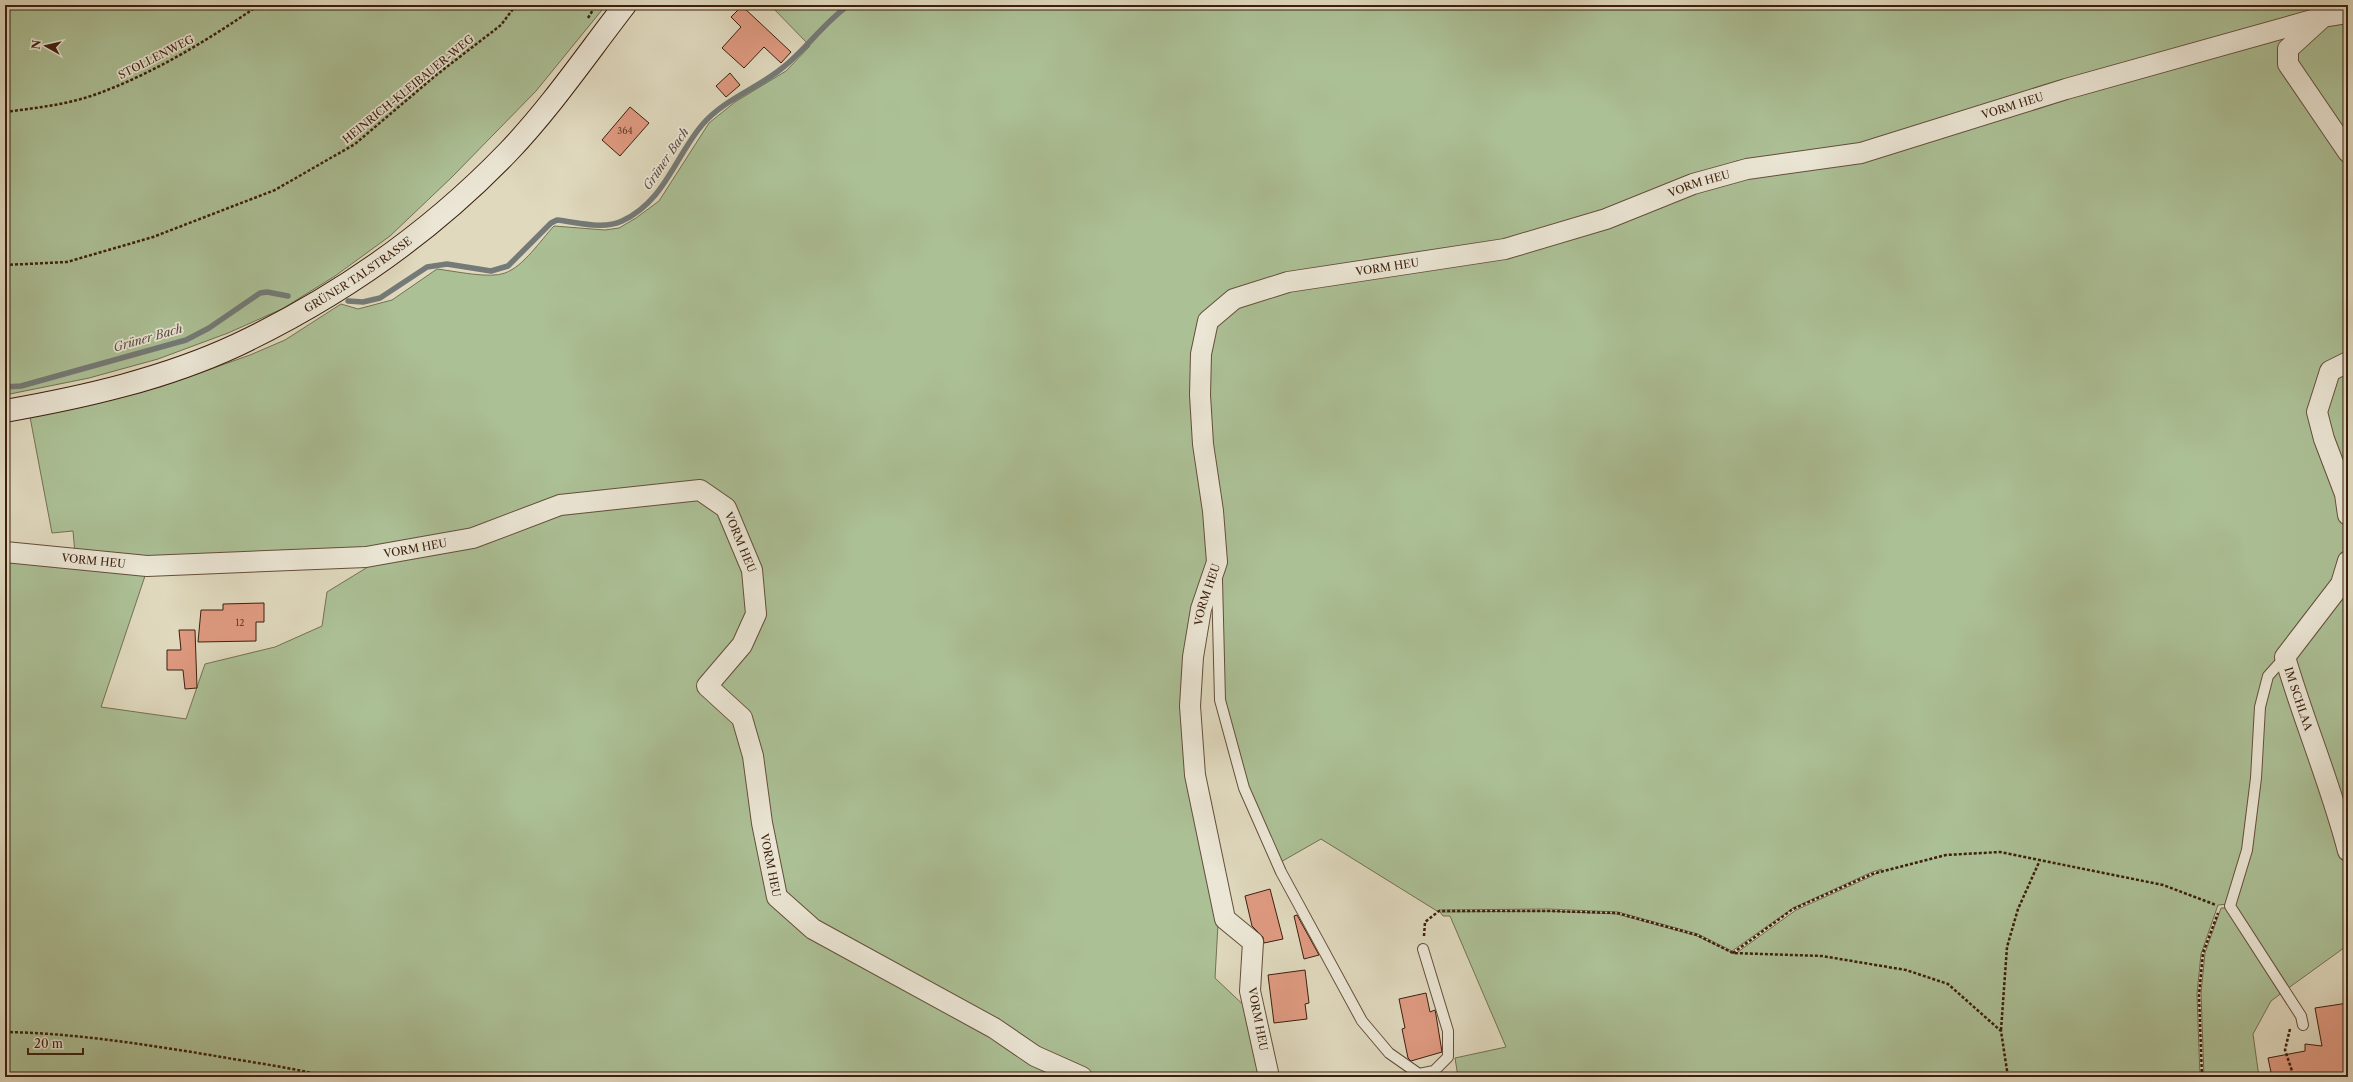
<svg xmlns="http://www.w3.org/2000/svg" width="2353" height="1082" viewBox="0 0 2353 1082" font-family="'Libre Caslon Text',serif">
	<rect width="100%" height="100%" fill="#e0d9be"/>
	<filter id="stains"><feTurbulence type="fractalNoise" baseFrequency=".005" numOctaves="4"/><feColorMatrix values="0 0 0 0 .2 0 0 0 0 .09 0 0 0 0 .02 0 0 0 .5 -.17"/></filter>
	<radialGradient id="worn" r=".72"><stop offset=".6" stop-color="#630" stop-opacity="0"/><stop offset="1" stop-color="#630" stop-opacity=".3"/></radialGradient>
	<path fill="#acc096" stroke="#747052" d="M5,5H606L536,91L452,177L390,236L335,276L282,309L228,333L158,359L89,378L5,395Z
		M770,5H2343L1860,143L1807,154L1737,161L1692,181L1506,246L1288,280L1208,321L1215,563L1191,655L1218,924L1215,978L1253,1014L1265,1077H1089L816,926L780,895L758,758L716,687L747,647L758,568L701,485L471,533L348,554L196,561L75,553L73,531L52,533L30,417L160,387L250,355L285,340L341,304L358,309L392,300L437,269C454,271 490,279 505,273C524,266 540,241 554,226L605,230L619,228L636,218L659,201L709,123L735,102L786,71L810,46Z
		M2348,22V138L2297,62L2295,54L2327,25Z
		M2301,25L2280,56L2285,78L2348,169V354L2314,412L2341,495L2348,547L2337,582L2266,674L2244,850L2228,904L2218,905L2201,954L2197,994L2200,1077H1458L1455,1058L1506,1047L1450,916H1443L1440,912L1548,911L1617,914L1697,936L1735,954L1796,910L1872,876L1882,869L1872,872L1793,908L1732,951L1698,934L1618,912L1548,909L1440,910L1437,911L1321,839L1279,863L1246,785L1222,700L1207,444L1210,327L1234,302L1504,252L1693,187L1806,165Z
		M2348,364V499L2320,412L2332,372Z
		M698,496L721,512L747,578L751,612L739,641L700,688L737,720L772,903L1072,1077H5V560L146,573L101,707L186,719L205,664L275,647L322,626L327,592L371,565L560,512Z
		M2348,572V843L2289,658Z
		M2284,663L2348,860V945L2287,989L2232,905L2249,852L2262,708L2270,677Z
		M2221,908H2229L2283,992L2271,1001L2253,1034L2259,1077H2204L2201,993L2205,953Z"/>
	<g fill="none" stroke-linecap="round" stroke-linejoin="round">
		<path stroke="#747a77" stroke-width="5.5" d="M348,301L363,302L380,298L427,267L447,264L491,271L508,266L551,223L557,220C577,222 603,230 622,221C664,202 675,157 702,125C723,100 756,89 781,69C806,50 823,23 849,5
			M5,387L21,386L186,340L209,328L260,293L267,292L288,296"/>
	</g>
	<path fill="#df9a81" stroke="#3c1f0e" d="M742,6L791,52L781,63L764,47L744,68L722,48L741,27L731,17Z
		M730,73L740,85L726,97L716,86Z
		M630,107L649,123L620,156L602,140Z
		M264,603V622H256V641L198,642L201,610H223V604Z
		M179,630H195L197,688L185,689L183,670H167V650H181Z
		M1270,889L1283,939L1264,943L1263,937L1252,926L1245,896Z
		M1297,915L1319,955L1304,959L1294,916Z
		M1305,970L1309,1003L1305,1004L1307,1019L1274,1023L1268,975Z
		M1426,993L1430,1012L1435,1010L1436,1015L1442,1052L1411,1061L1408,1058L1402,1029L1405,1028L1399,999Z
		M2348,1003V1077L2289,1073L2290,1077H2272L2268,1058L2305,1051V1044L2322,1046L2315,1008Z"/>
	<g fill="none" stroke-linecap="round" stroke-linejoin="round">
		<defs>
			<path id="lane" d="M1217,580L1220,700L1244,788L1281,872L1362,1021L1389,1053L1419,1074L1434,1071L1448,1057V1031L1423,949
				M2285,657L2268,676L2260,707L2256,778L2247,850L2230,906L2301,1016L2303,1025"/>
			<g id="street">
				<path d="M2348,13L2323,17L2288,49V64L2348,152"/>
				<path d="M2348,362L2330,371L2317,412L2324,439L2345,494L2348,515"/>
				<path id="s1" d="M5,552L147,566L366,557L473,538L560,505L700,490L726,508L752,570L756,614L742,645L707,686L742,718L753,756L762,823L777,897L813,929L994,1028L1035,1056L1082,1077"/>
				<path id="s2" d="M2348,561L2341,584L2285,657C2304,722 2331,785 2348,851"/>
				<path id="s3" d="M1269,1077L1250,991L1253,942L1225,919L1195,775L1190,706L1193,657L1201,609L1217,562L1213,511L1203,444L1200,395L1201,354L1208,321L1234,299L1288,282L1505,249L1606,219L1693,184L1747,169L1861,153L2066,89L2323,17"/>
			</g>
			<g id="secondary">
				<path id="s4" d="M5,411C84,397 164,379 237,345C338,297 430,233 508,152C551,107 587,54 625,5"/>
			</g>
		</defs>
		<use href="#lane" stroke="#654e3a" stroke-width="12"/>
		<use href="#street" stroke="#654e3a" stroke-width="22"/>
		<use href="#secondary" stroke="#3c1f0e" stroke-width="24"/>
		<path stroke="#3c1f0e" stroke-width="2.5" stroke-dasharray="3 2" stroke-linecap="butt" d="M588,18L596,5
			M5,112C35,108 65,105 94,95C153,74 208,40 259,5
			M5,265L67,262L153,237L275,190L355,144L435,76L501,25L516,5
			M1424,936L1425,922L1439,911H1548L1617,913L1697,935L1733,953L1822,956L1906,970L1948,984L2001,1031L2008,1077
			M1733,953L1793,909L1872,874L1946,855L2000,852L2163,885L2216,905
			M2290,1029L2285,1050L2294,1077
			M2001,1030L2007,947L2018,909L2040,860
			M5,1032C73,1033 142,1044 210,1055C249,1062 289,1067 329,1077
			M2202,1077L2199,995L2203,953L2218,913"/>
		<use href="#lane" stroke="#ebe6d5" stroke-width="10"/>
		<use href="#street" stroke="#ebe6d5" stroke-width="20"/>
		<use href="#secondary" stroke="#ebe6d5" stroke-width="22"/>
	</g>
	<g text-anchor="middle" stroke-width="3.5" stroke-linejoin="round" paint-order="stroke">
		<g font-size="9" fill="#653e2b">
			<text x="625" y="134">364</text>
			<text x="240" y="626">12</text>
		</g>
		<g font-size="11" fill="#3c1f0e" stroke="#ebe6d5">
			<text transform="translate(156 57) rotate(-27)" y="4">STOLLENWEG</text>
			<text transform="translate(408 89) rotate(-39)" y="4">HEINRICH-KLEIBAUER-WEG</text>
			<text dy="4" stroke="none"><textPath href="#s3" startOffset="1619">VORM HEU</textPath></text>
			<text dy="4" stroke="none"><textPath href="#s3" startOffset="1295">VORM HEU</textPath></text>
			<text dy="4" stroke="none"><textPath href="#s3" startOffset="971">VORM HEU</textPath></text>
			<text dy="4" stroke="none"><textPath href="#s4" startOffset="382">GRÜNER TALSTRASSE</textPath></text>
			<text dy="4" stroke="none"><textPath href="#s1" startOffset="773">VORM HEU</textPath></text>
			<text dy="4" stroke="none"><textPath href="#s1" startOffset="412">VORM HEU</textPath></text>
			<text dy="4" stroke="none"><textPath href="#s1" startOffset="89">VORM HEU</textPath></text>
			<text dy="4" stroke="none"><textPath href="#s3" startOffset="503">VORM HEU</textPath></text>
			<text dy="4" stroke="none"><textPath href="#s2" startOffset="160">IM SCHLAA</textPath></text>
			<text dy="4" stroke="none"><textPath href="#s1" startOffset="1133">VORM HEU</textPath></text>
			<text transform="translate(1258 1019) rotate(79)" y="4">VORM HEU</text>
		</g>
		<g font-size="12" font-style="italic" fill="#584d43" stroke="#ebe6d5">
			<text transform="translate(666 159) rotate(-56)" y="4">Grüner Bach</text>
			<text transform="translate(148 338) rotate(-16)" y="4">Grüner Bach</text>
		</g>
	</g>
	<rect width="2353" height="1082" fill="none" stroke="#e0d9be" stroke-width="20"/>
	<rect x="6" y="6" width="2341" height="1070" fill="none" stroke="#3c1f0e" stroke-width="2"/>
	<rect x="10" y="10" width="2333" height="1062" fill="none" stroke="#3c1f0e"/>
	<g transform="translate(46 46) rotate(278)" stroke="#ebe6d5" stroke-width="3" paint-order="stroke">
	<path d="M0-3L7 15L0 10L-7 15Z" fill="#3c1f0e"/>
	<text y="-6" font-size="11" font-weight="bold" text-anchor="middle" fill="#3c1f0e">N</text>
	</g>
	<path d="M28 1048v6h55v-6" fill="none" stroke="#3c1f0e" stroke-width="2"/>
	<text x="34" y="1048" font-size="12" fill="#3c1f0e" stroke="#ebe6d5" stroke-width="3" paint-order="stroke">20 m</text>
	<rect width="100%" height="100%" filter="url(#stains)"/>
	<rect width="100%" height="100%" fill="url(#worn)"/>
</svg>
